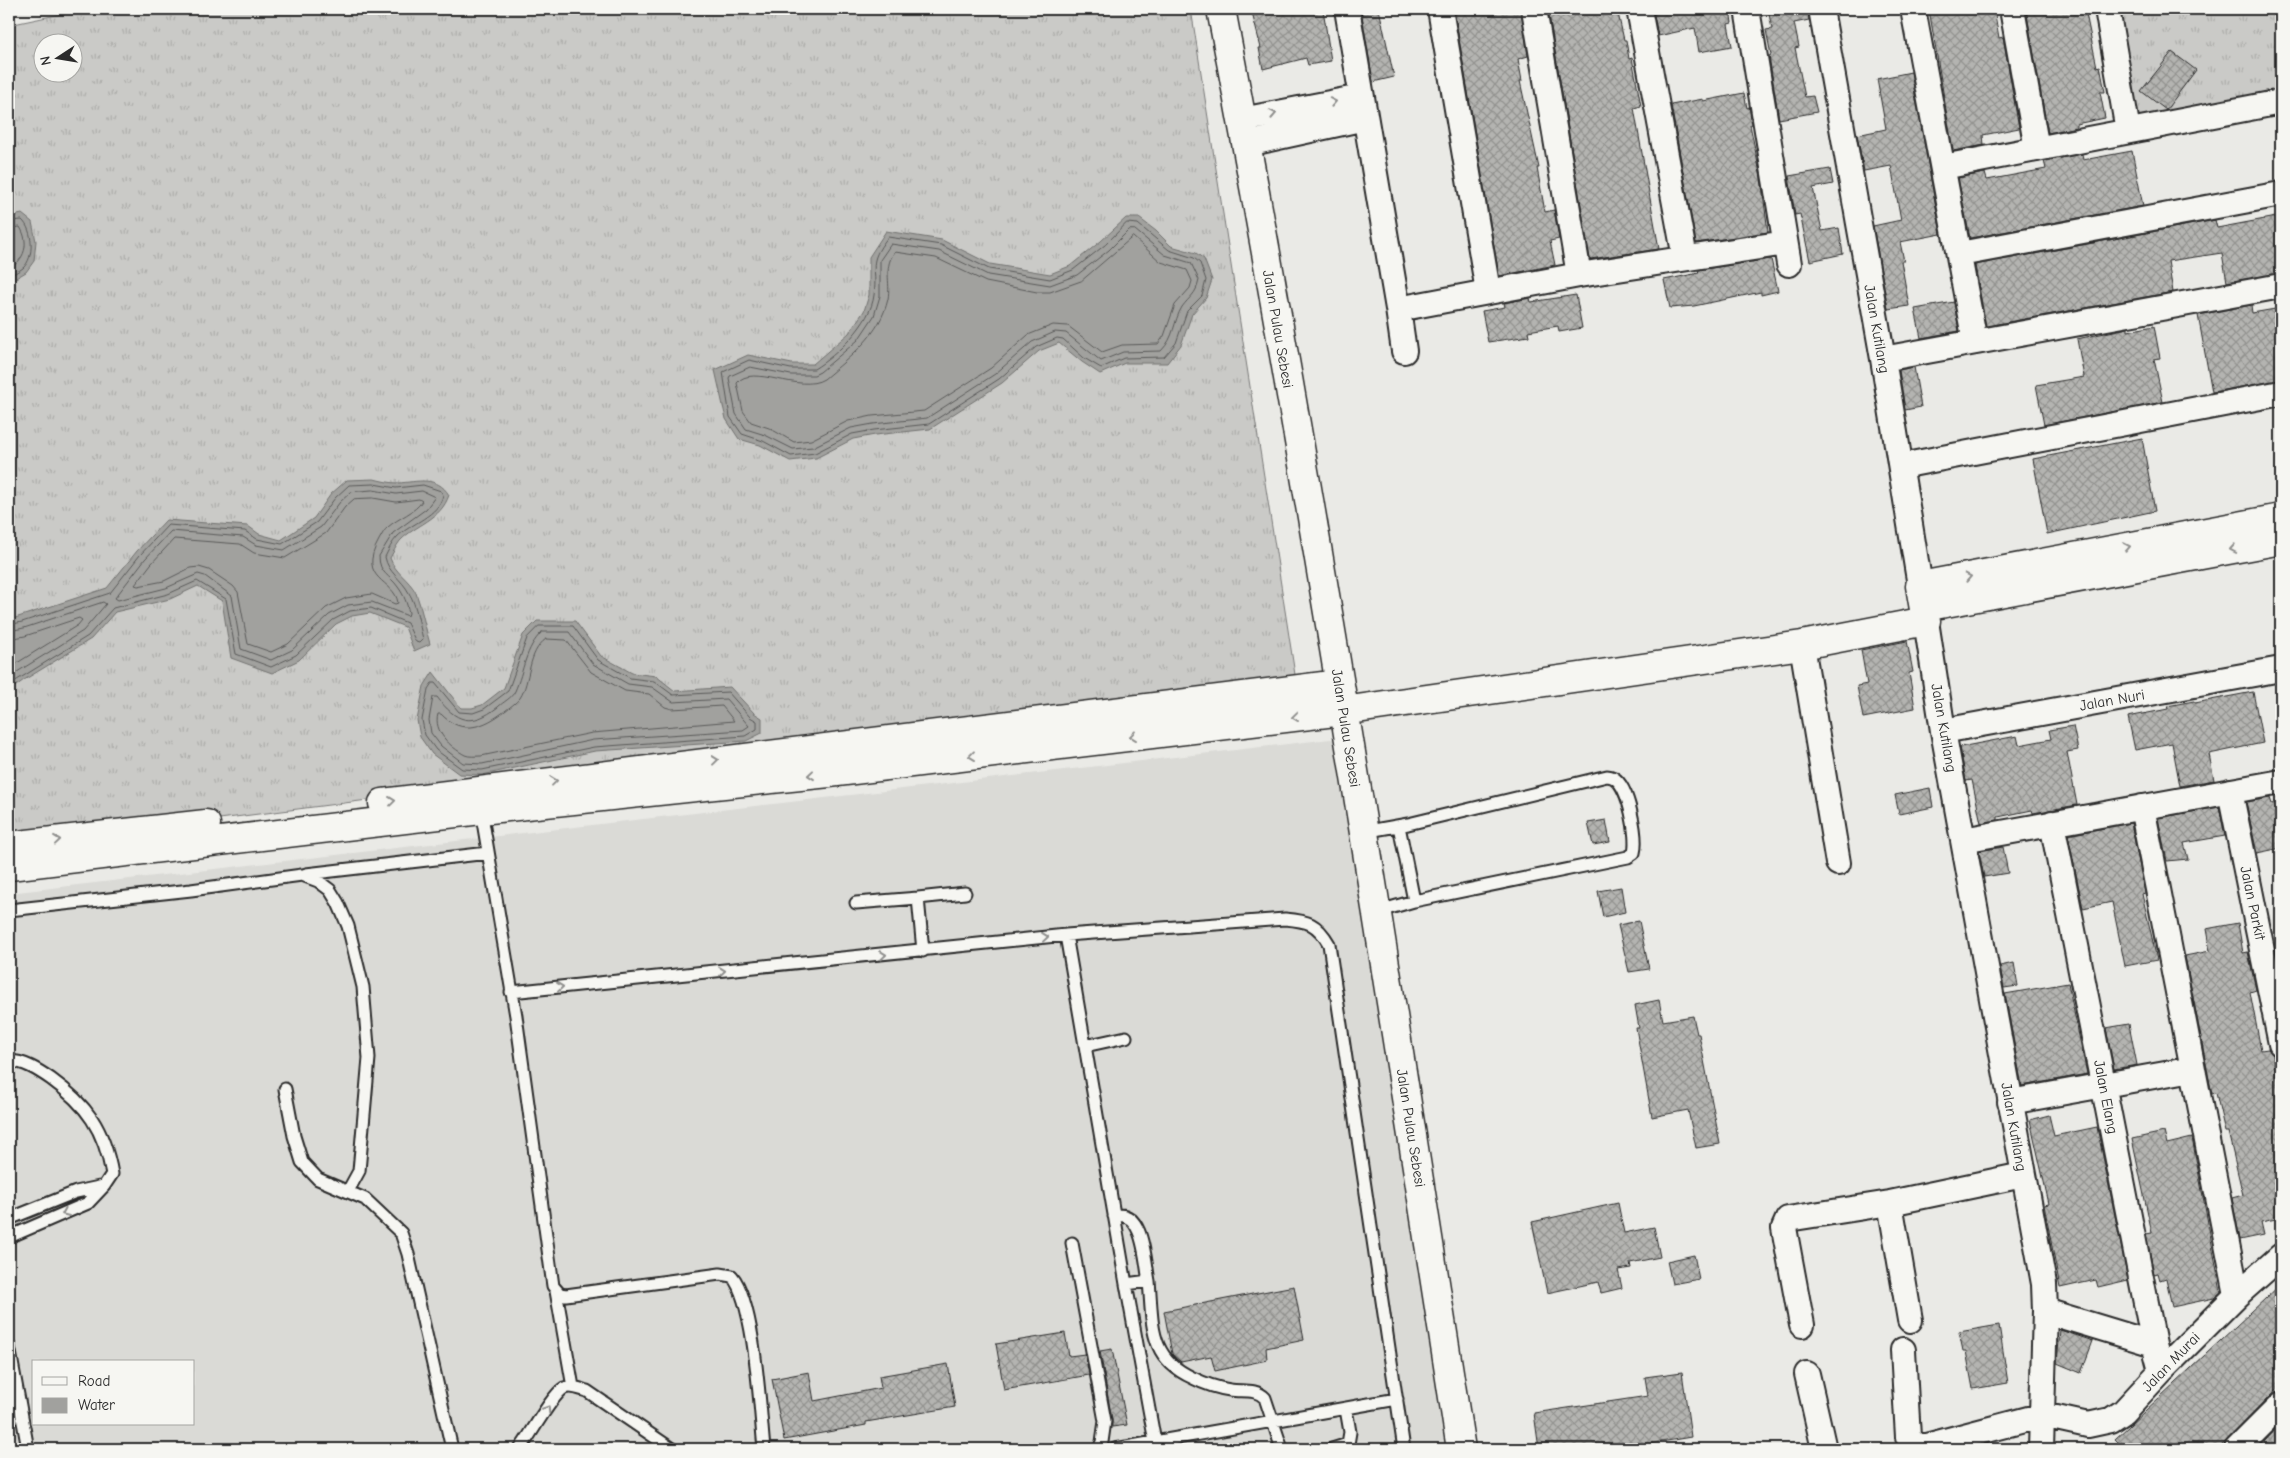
<svg xmlns="http://www.w3.org/2000/svg" width="2290" height="1458" viewBox="0 0 2290 1458" font-family="'Comic Neue',sans-serif">
	<defs>
		<pattern id="grass-tufts" width="24" height="20" patternUnits="userSpaceOnUse" patternTransform="scale(1.25)"><rect width="24" height="20" fill="#cacac7"/><path d="M3 7l-1-3M5 7V3M7 7l1-3M15 17l-1-3M17 17v-4M19 17l1-3" fill="none" stroke="#aeaeab"/></pattern>
		<pattern id="building-cross-hatch" width="8" height="8" patternUnits="userSpaceOnUse" patternTransform="scale(1.25)"><rect width="8" height="8" fill="#b4b4b1"/><path d="M0 0l8 8M0 8l8-8" fill="none" stroke="#939390"/></pattern>
	</defs>
	<rect width="100%" height="100%" fill="#eaeae6"/>
	<filter id="ink" filterUnits="userSpaceOnUse"><feTurbulence type="fractalNoise" baseFrequency=".02" numOctaves="2"/><feDisplacementMap in="SourceGraphic" scale="10" xChannelSelector="R" yChannelSelector="G"/><feConvolveMatrix kernelMatrix="1 2 1 2 8 2 1 2 1" color-interpolation-filters="sRGB"/></filter>
	<g filter="url(#ink)">
		<path fill="#dadad6" fill-rule="evenodd" d="M1339,738L1452,1449H9V893ZM34,1362H194V1424H34Z"/>
		<path fill="url(#grass-tufts)" stroke="#7a7a79" fill-rule="evenodd" d="M85,9H1191L1296,681L9,846V25ZM42,42H72V72H42Z
			M2117,9H2281V89L2135,122Z"/>
		<path fill="#a1a19e" stroke="#727270" d="M22,214L32,222L36,241L34,261L26,272L9,282V217Z
			M1126,218H1139L1156,231L1171,246L1196,253L1204,259L1212,280L1206,298L1192,314L1181,345L1167,363H1125L1100,374L1082,362L1059,343L1039,351L1002,383L930,429L875,435L853,439L816,458L790,461L760,445L739,439L726,419L715,370L748,355L792,364H813L849,333L864,311L869,295V257L886,231L942,240L990,264L1050,274L1070,266L1101,241Z
			M374,479C382,481 390,483 398,483C417,482 437,475 449,495C441,520 416,524 400,541C396,546 393,553 390,558C395,573 409,579 416,593C422,609 425,627 430,644L414,651L405,627L370,613L352,616L336,624L299,660L272,673L231,658L222,601L198,586L170,599L115,612L91,639L24,680L9,691V620L107,588L137,551L166,520L248,526L259,534L281,540L314,518L331,494L347,480Z
			M537,621H575L601,656L632,673L656,676L675,691L730,687L754,713L762,718V733L746,741L595,751L482,775L459,774L432,754L420,737L417,720L424,686L433,672L461,708H472L482,705L504,688L523,635Z"/>
		<g fill="none" stroke-linecap="round" stroke-linejoin="round">
			<path stroke="#5a5a59" stroke-width="1" d="M9,221L22,220C33,230 35,257 23,268C19,271 13,274 9,276
				M1127,223L1138,224L1169,250L1194,258L1200,263L1206,280L1202,296L1187,311L1176,343L1164,357L1124,358L1101,368L1084,358L1063,339L1057,338L1036,347L999,379L929,424L874,430L852,434L815,453L791,456L763,441L742,434L730,417L723,372L749,360L791,369H814C837,355 871,323 874,295C878,266 866,265 888,237L941,245L989,269L1050,279L1073,270L1105,245Z
				M9,228L20,227C30,243 25,260 9,269
				M1135,230L1165,255L1191,263L1199,280C1196,295 1190,296 1182,307C1173,322 1175,337 1161,351L1123,352L1101,361L1066,333L1055,332L1032,342L995,374L927,418L873,424L851,428L813,447L793,449L765,435L746,429L736,414L729,378L730,376L750,367L791,375H814L820,372L858,340L874,316L880,296V260L891,244L939,251L988,275L1050,285L1077,275L1109,250L1129,230Z
				M1133,237L1161,262L1187,270L1192,281L1190,288L1175,305L1164,336L1158,344L1122,345L1102,352L1068,326L1053,325L1028,335L991,368L924,411L872,416L848,421L811,440L794,442L769,428L751,422L743,411L737,383C752,363 800,394 824,379C851,356 880,335 888,299C891,282 883,266 895,252L936,258L986,282L1037,292H1050L1081,281Z
				M373,490L396,494L422,491L435,497L426,509L393,533L379,556C379,574 390,575 398,587C404,595 407,603 409,613L408,616L372,602L348,605L329,615L292,650L271,660L241,649L232,596L205,576L198,574L166,588L118,600L115,598L145,559L171,531L243,537L256,545L284,550L321,527L340,502L351,492Z
				M373,498L396,502L419,499L422,501C416,512 398,518 388,527C384,530 382,535 379,540C356,581 395,579 398,603L395,604L372,594L346,598L326,608L288,644L271,652L248,644L238,592L233,586L209,570L199,567L190,568L164,581L138,586L135,585L151,564L174,539L240,544L254,553L285,558L326,533L345,507L354,499Z
				M9,625L22,622L110,593L140,555L168,525L245,531L257,539L282,544L317,522L335,498L349,485L374,484L396,488L423,485L441,491L443,495C439,516 411,523 397,537C392,542 388,551 385,557C388,573 402,579 409,593C417,606 419,624 423,639L419,643L416,642L407,623L371,608L350,611L333,620L296,655L271,667L236,654L226,599L197,581L168,594L113,608L88,636L9,685
				M539,626H573L598,660L630,678L654,681L673,695L728,692L750,717L757,721V729L745,736L594,747L482,770L462,769L436,750L425,735L422,720L428,689L432,683H435L459,712L473,713L484,709L508,691L527,638Z
				M9,631L24,628L103,602L106,604L83,631L9,677
				M542,632H569L593,664L628,684L652,687L673,702L726,699L749,726L743,730L593,740L482,764L463,763L441,746L431,733L429,720L433,697H437C456,722 471,728 498,707C503,702 512,698 515,691C524,671 525,648 542,632Z
				M9,639L25,636L79,618L82,620L78,625L9,668
				M546,639L566,640L591,672L625,691L649,694L665,707L672,709L722,706L734,721L592,733L481,756C476,756 469,757 465,755C450,747 433,731 438,714H441C462,736 484,727 505,711C510,707 516,703 520,698C531,681 527,652 546,639Z"/>
		</g>
		<path fill="url(#building-cross-hatch)" stroke="#2b2b2b" d="M1251,9H1323L1331,61L1308,65L1306,58L1263,69L1259,48H1261Z
			M1361,9H1379L1394,77L1373,82Z
			M1454,9H1521L1528,56L1518,59L1522,81H1520L1539,168H1537L1545,212L1554,210L1559,239L1550,241L1555,265L1499,276Z
			M1548,9H1617L1624,40H1626L1629,59L1632,58L1641,106L1634,108L1659,249L1590,259Z
			M1653,9H1730L1732,23L1728,24L1732,46L1699,52L1695,28L1658,36Z
			M1768,9H1808L1809,20L1794,23L1799,47L1795,48L1805,97L1813,96L1817,112L1779,119L1769,56L1771,55L1766,30L1772,29Z
			M1929,9H1994L1999,38L2003,37L2019,128L1983,135L1984,145L1953,151Z
			M2026,9H2085L2097,67L2100,66L2105,92H2100L2105,118L2076,124V127L2048,133Z
			M2172,52L2196,70L2166,110L2141,91Z
			M1911,72L1941,234L1900,242L1904,261H1901L1909,306L1888,309L1873,226L1901,220L1891,166L1864,171L1857,135L1886,129L1877,79Z
			M1744,93L1747,108L1749,107L1752,124L1750,125L1761,178L1768,232L1696,243L1671,105L1703,99V101Z
			M2132,151L2143,206L1970,238L1958,178L1985,173L1987,180L2046,169L2044,161L2082,154L2083,160Z
			M1830,169L1833,184L1813,188L1822,231L1839,228L1843,254L1810,261L1800,214L1795,215L1789,176Z
			M2281,216V273L2227,282L2222,253L2168,261L2173,292L1986,326L1975,265L2215,220L2217,228Z
			M1771,259L1778,291L1761,295V292L1694,306L1670,308L1664,280L1699,273L1698,270Z
			M1576,295L1582,328L1559,332L1558,326L1528,331L1529,336L1488,342L1482,311L1505,307L1504,303L1530,298L1531,302Z
			M1954,302L1959,331L1921,338L1915,309Z
			M2251,305L2252,313L2281,308V380L2212,392L2198,315Z
			M2154,326L2160,358L2154,359L2163,402L2044,425L2036,385L2084,377L2077,339L2128,328V331Z
			M1914,367L1921,407L1905,410L1899,370Z
			M2142,438L2155,511L2047,534L2033,459Z
			M1907,641L1913,672L1909,673L1915,708L1863,718L1857,686L1867,684L1861,650Z
			M2253,692L2263,743L2209,754L2214,780L2180,786L2172,743L2135,750L2128,717L2168,709L2167,706L2194,701L2195,703Z
			M2073,726L2078,750L2067,752L2077,805L2033,813L2032,810L1998,817V820L1981,823L1972,780L1966,781L1960,747L2017,736L2019,745L2051,739L2049,730Z
			M1930,788L1933,807L1899,814L1895,795Z
			M2270,798L2272,804L2281,802V848L2257,853L2246,802Z
			M2219,807L2225,836L2184,843L2188,859L2167,861L2158,818Z
			M1606,820L1610,842L1593,845L1588,823Z
			M2131,823L2145,893L2142,894L2157,960L2125,966L2112,902L2083,908L2068,835Z
			M2003,847L2008,873L1984,877L1979,851Z
			M1621,887L1625,912L1603,917L1598,891Z
			M1639,921L1649,969L1629,972L1618,925Z
			M2238,923L2243,953L2248,952L2256,990L2250,992L2261,1050L2268,1049L2273,1054L2281,1101V1218L2261,1222L2264,1235L2240,1240L2232,1198L2243,1195L2228,1132H2225L2216,1093L2212,1094L2185,956L2210,951L2206,929Z
			M2281,946V976L2275,947Z
			M2014,963L2018,986L2004,988L2000,966Z
			M2068,983L2087,1074L2022,1086L2005,994Z
			M1659,1000L1663,1021L1693,1016L1697,1034H1699L1720,1144L1696,1148L1688,1110L1652,1117L1636,1028H1639L1635,1005Z
			M2129,1024L2137,1065L2114,1069L2106,1028Z
			M2049,1115L2054,1136L2097,1127L2128,1280L2098,1287L2096,1280L2060,1288L2044,1205L2049,1204L2030,1120Z
			M2164,1132L2167,1144L2192,1138L2221,1292L2214,1298L2172,1307L2166,1278L2160,1280L2158,1273L2154,1274L2146,1234L2152,1233L2132,1139Z
			M1618,1203L1624,1233L1654,1227L1660,1257L1630,1263L1631,1268L1618,1270L1622,1288L1601,1293L1598,1282L1547,1293L1532,1222Z
			M1694,1255L1699,1279L1672,1284L1667,1261Z
			M2281,1284V1385L2218,1449H2125L2115,1439Z
			M1294,1286L1304,1340L1266,1348L1267,1360L1215,1371L1211,1356L1181,1362L1172,1354L1164,1311Z
			M1999,1325L2008,1383L1973,1389L1966,1351H1963L1959,1332Z
			M2060,1330L2093,1341L2081,1373L2057,1363Z
			M1065,1333L1069,1356L1085,1354L1089,1375L1004,1390L996,1344Z
			M1112,1349L1127,1425L1112,1427V1420L1100,1351Z
			M948,1364L955,1407L866,1422V1425L784,1440L772,1379L809,1372L814,1401L881,1388L879,1376Z
			M1682,1372L1691,1437L1643,1445V1449H1539L1534,1413L1648,1396L1645,1377Z
			M2278,1427L2281,1430V1449H2271L2264,1442Z"/>
		<g fill="none" stroke-linecap="round" stroke-linejoin="round">
			<defs>
				<path id="service" d="M481,810L516,1016L553,1286L560,1294L566,1295L720,1274L732,1276C755,1303 760,1410 764,1449
					M1399,826L1414,901
					M1363,832L1408,824L1607,776C1608,776 1613,777 1614,778C1629,787 1638,837 1634,853L1628,857L1414,901L1376,912
					M306,874L488,853
					M918,898L965,893
					M856,903L918,898L923,951
					M9,910L191,890L302,875L318,881L330,890L338,903L348,926L363,987L369,1058L359,1171L348,1191
					M1066,935L1126,1284L1155,1442
					M511,992L1066,935L1285,919C1308,921 1317,923 1329,944L1404,1449
					M1085,1046L1126,1037
					M9,1061C24,1061 38,1070 51,1079C87,1105 104,1129 112,1174L104,1186L88,1203L9,1237
					M285,1089L294,1136L302,1162L318,1179L365,1199L401,1233L408,1254L452,1449
					M1114,1216C1144,1208 1145,1262 1149,1281L1126,1284
					M9,1219L76,1192L104,1186
					M1072,1243L1105,1421L1102,1442L1099,1449
					M1149,1281C1153,1324 1148,1358 1193,1378C1205,1384 1217,1388 1230,1390C1242,1392 1256,1388 1265,1398L1282,1449
					M556,1291L573,1387
					M9,1346L28,1449
					M520,1449C530,1436 552,1395 564,1388C571,1385 580,1389 587,1391L672,1449
					M1115,1449L1397,1399
					M1332,1449L1348,1444L1350,1432L1346,1409"/>
				<path id="minor" d="M1347,9L1398,309L1404,351
					M1440,9L1488,291
					M1534,9L1579,275
					M1639,9L1685,258
					M1747,9L1789,264
					M1821,9L1883,359L1920,586
					M1913,9L1975,342
					M2012,9L2037,149
					M2107,9L2128,131
					M1242,120L1361,97
					M1247,144L1365,118
					M1943,167L2281,102
					M1960,254L2281,194
					M1398,309L1579,275L1785,243
					M1883,359L2281,286
					M1901,466L2281,393
					M1926,621L1943,731L2044,1284L2045,1311L2041,1449
					M1802,645L1838,863
					M1943,731L2281,669
					M2230,791L2281,1044
					M2142,807L2237,1295
					M2052,823L2154,1344L2161,1371
					M1963,840L2281,782
					M2010,1102L2193,1069
					M1890,1203L1910,1320
					M2045,1311L2154,1344
					M1802,1325L1784,1228L1788,1219L1890,1203L2023,1175
					M1903,1350L1908,1437L1913,1443L1922,1447L2043,1415L2088,1425L2111,1420L2123,1412L2161,1371L2237,1295L2281,1256
					M1807,1374L1824,1449
					M2237,1449L2281,1405"/>
				<path id="tertiary" d="M1221,9C1312,487 1386,968 1461,1449
					M1924,607L2281,540
					M383,803L1339,684
					M9,846L206,824
					M9,866L481,810L829,773L1343,711L1802,645L1926,621L1920,586L2281,518"/>
			</defs>
			<use href="#service" stroke="#2b2b2b" stroke-width="15"/>
			<use href="#minor" stroke="#2b2b2b" stroke-width="28"/>
			<use href="#tertiary" stroke="#2b2b2b" stroke-width="31"/>
			<use href="#service" stroke="#f6f6f2" stroke-width="11"/>
			<use href="#minor" stroke="#f6f6f2" stroke-width="24"/>
			<use href="#tertiary" stroke="#f6f6f2" stroke-width="28"/>
		</g>
		<defs><path id="oneway-chevron" d="M-2-3.5L2.5 0L-2 3.5" fill="none" stroke-width="1.6" stroke-linecap="round" stroke-linejoin="round" transform="scale(1.25)"/></defs>
		<g stroke="#90908e">
			<use href="#oneway-chevron" transform="translate(1333 102) rotate(-11)"/>
			<use href="#oneway-chevron" transform="translate(1273 114) rotate(-11)"/>
			<use href="#oneway-chevron" transform="translate(2127 547) rotate(-11)"/>
			<use href="#oneway-chevron" transform="translate(2233 549) rotate(170)"/>
			<use href="#oneway-chevron" transform="translate(1968 577) rotate(-11)"/>
			<use href="#oneway-chevron" transform="translate(1295 717) rotate(173)"/>
			<use href="#oneway-chevron" transform="translate(1133 736) rotate(173)"/>
			<use href="#oneway-chevron" transform="translate(972 756) rotate(173)"/>
			<use href="#oneway-chevron" transform="translate(715 760) rotate(-7)"/>
			<use href="#oneway-chevron" transform="translate(811 775) rotate(174)"/>
			<use href="#oneway-chevron" transform="translate(554 781) rotate(-7)"/>
			<use href="#oneway-chevron" transform="translate(392 801) rotate(-7)"/>
			<use href="#oneway-chevron" transform="translate(57 840) rotate(-6)"/>
			<use href="#oneway-chevron" transform="translate(1045 937) rotate(-6)"/>
			<use href="#oneway-chevron" transform="translate(883 955) rotate(-6)"/>
			<use href="#oneway-chevron" transform="translate(722 971) rotate(-6)"/>
			<use href="#oneway-chevron" transform="translate(560 987) rotate(-6)"/>
			<use href="#oneway-chevron" transform="translate(65 1213) rotate(157)"/>
			<use href="#oneway-chevron" transform="translate(547 1409) rotate(-57)"/>
		</g>
	</g>
	<g text-anchor="middle" stroke-width="4.5" stroke-linejoin="round" paint-order="stroke">
		<g font-size="15" fill="#2b2b2b" stroke="#f6f6f2">
			<text transform="translate(1278 329) rotate(80)" y="5">Jalan Pulau Sebesi</text>
			<text transform="translate(1877 329) rotate(80)" y="5">Jalan Kutilang</text>
			<text transform="translate(2112 700) rotate(-10)" y="5">Jalan Nuri</text>
			<text transform="translate(1346 728) rotate(81)" y="5">Jalan Pulau Sebesi</text>
			<text transform="translate(1944 728) rotate(80)" y="5">Jalan Kutilang</text>
			<text transform="translate(2253 903) rotate(78)" y="5">Jalan Parkit</text>
			<text transform="translate(2106 1097) rotate(79)" y="5">Jalan Elang</text>
			<text transform="translate(2014 1127) rotate(80)" y="5">Jalan Kutilang</text>
			<text transform="translate(1411 1128) rotate(81)" y="5">Jalan Pulau Sebesi</text>
			<text transform="translate(2171 1362) rotate(-46)" y="5">Jalan Murai</text>
		</g>
	</g>
	<rect width="2290" height="1458" fill="none" stroke="#f6f6f2" stroke-width="30"/>
	<rect x="15" y="15" width="2260" height="1428" fill="none" stroke="#2b2b2b" stroke-width="2" filter="url(#ink)"/>
	<rect x="32" y="1360" width="162" height="65" fill="#f6f6f2" stroke="#a5a5a2"/>
	<rect x="42" y="1377" width="25" height="8" fill="#f6f6f2" stroke="#a5a5a2"/>
	<text x="78" y="1386" font-size="15" fill="#2b2b2b">Road</text>
	<rect x="42" y="1398" width="25" height="15" fill="#a1a19e" stroke="#a5a5a2"/>
	<text x="78" y="1410" font-size="15" fill="#2b2b2b">Water</text>
	<g transform="translate(58 58) rotate(258)"><circle r="24" fill="#f6f6f2" stroke="#a5a5a2"/>
	<path d="M0-4L9 19L0 12L-9 19Z" fill="#2b2b2b"/>
	<text y="-8" font-size="14" font-weight="bold" text-anchor="middle" fill="#2b2b2b">N</text>
	</g>
</svg>
